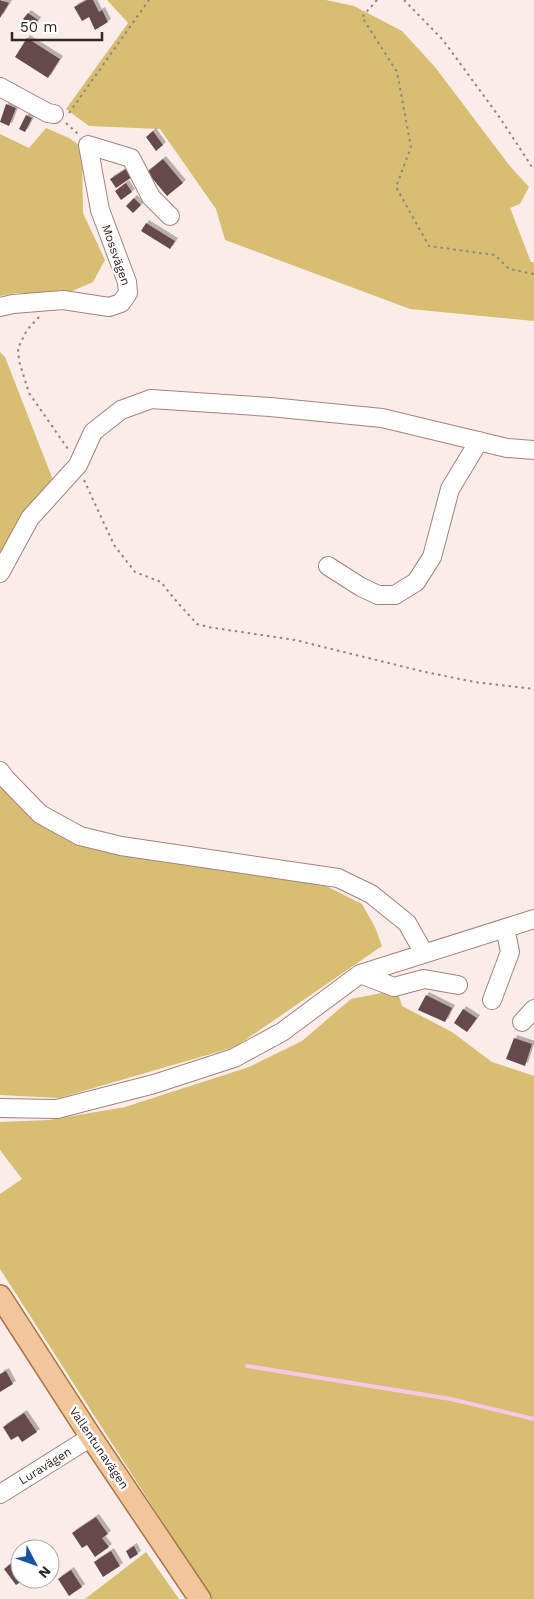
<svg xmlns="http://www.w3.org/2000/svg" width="534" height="1599" viewBox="0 0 534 1599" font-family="'Work Sans',sans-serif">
	<defs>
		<filter id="shadow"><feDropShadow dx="3" dy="-3" stdDeviation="0" flood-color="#0004"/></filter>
	</defs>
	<rect width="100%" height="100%" fill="#faede9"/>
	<path fill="#d7be73" d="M107,0H326L354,6L402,31L435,67L509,165L529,187L520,204L510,208L531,262H534V321L410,309L225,240L216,209L160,129L89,126L66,109L128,23Z
		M46,128L69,138L82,147L83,213L105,260L93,282L68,293H16L0,296V134L29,148Z
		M0,352L5,357L53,480L0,558Z
		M0,780L33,818L81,846L326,886L362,904L375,927L382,946L235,1047L59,1098L0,1095Z
		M397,990L402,1006L452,1032L492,1062L534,1076V1599H212L0,1269V1194L22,1179L0,1150V1122L49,1120L125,1107L249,1067L302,1041L351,999Z
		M146,1552L179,1599H85Z"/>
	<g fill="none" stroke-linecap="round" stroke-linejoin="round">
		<path stroke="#f9c7e6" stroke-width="4" d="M247,1366L451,1399L534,1419"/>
	</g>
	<path fill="#65494d" filter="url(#shadow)" d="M0,0L9,3L0,18Z
		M87,0H93L99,12L102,10L108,22L95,30L89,17L82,21L74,7Z
		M28,13L38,20L34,26L23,19Z
		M27,38L60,59L48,78L15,57Z
		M6,104L16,108L9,126L0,122Z
		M26,115L32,118L25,132L19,129Z
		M153,131L163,145L156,151L146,137Z
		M163,159L183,183L167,196L147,172Z
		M126,169L132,177L116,188L110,179Z
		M126,183L132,192L121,200L115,191Z
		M134,198L141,205L133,213L126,206Z
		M146,223L175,241L170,249L141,231Z
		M426,995L452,1008L445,1022L418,1010Z
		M463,1009L477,1018L467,1032L454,1023Z
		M514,1038L532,1044L525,1066L506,1059Z
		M6,1371L13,1384L0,1392V1374Z
		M24,1413L37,1432L22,1442L18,1436L11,1440L3,1427Z
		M96,1517L108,1534L102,1538L109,1547L95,1557L87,1545L82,1548L72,1533Z
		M134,1546L138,1554L130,1559L126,1551Z
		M111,1551L120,1566L103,1577L94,1562Z
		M17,1559L20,1562V1579H25L16,1585L4,1569Z
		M71,1570L82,1587L69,1596L58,1579Z"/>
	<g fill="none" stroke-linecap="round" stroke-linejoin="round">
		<defs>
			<path id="minor" d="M0,87L48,113L54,114
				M0,307L13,304L63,300L109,307L121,303L128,293L127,282L100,210L88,145L131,158L151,197L170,216
				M328,566L361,587L378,595H395L416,582L432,557L450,489L479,441
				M0,573L30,518L78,465L93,432L121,410L151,399L270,407L382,418L507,448L534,450
				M0,771L5,778L40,814L80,836L121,846L338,878L371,894L407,923L424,953
				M360,974L394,987L424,979L458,985
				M492,1000L510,952L505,928
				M522,1022L534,1009
				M0,1108L57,1109L154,1084L234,1058L282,1032L360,974L534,919
				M0,1494L91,1437"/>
			<path id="major" d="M0,1296L91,1437L200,1599"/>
		</defs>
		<use href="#minor" stroke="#a2847c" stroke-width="20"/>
		<use href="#major" stroke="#a87546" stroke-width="24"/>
		<path stroke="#928581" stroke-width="2" stroke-dasharray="2.5 4" stroke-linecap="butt" d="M377,0L362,17L397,72L411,147L396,187L429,246L495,255L509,269L534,274
			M404,0L443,40L500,118L534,170
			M69,113L149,0
			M66,123L79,135
			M39,317L27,330L18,348L19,361L29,393L68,449
			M84,480L114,545L135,572L161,582L177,602L197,624L208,627L295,640L425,672L475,682L534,689"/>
		<use href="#minor" stroke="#fff" stroke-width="18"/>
		<use href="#major" stroke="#f1c69b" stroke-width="21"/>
	</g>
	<g text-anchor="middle" stroke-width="5" stroke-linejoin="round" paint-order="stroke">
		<g font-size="12" fill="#322622" stroke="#fff">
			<text transform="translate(116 255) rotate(71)" y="4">Mossvägen</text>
			<text transform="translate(99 1448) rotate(56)" y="4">Vallentunavägen</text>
			<text transform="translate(45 1466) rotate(-32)" y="4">Luravägen</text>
		</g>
	</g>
	<g transform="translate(35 1564) rotate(131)"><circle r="24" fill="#ffffff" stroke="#ada8a7"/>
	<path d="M0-4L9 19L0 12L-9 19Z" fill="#1852a3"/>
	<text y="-8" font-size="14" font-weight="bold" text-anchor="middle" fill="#322622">N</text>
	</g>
	<path d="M12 32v8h90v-8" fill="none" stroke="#322622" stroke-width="2.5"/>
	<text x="20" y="32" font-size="15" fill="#322622" stroke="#ffffff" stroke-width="4" paint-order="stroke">50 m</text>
</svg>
